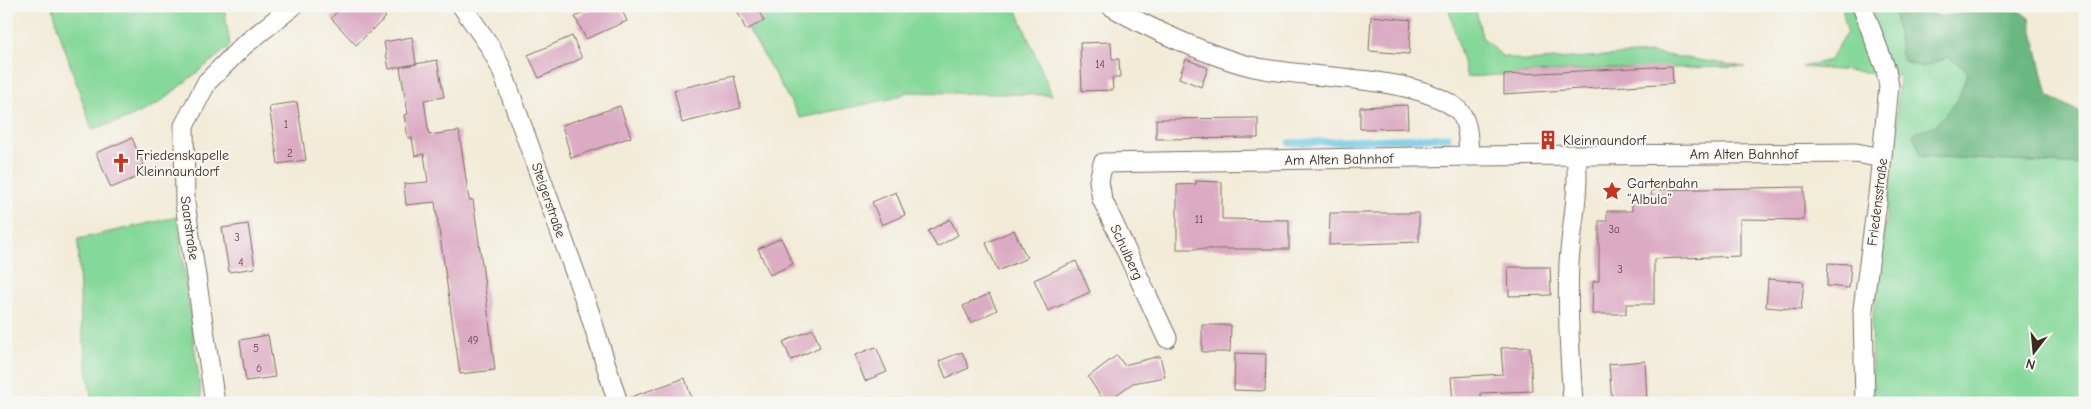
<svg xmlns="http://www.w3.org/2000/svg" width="2091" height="409" viewBox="0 0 2091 409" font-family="'Comic Neue',sans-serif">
	<rect width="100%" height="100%" fill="#f6f6f2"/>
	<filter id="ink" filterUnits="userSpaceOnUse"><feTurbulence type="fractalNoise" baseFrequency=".02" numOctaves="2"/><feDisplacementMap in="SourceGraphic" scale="10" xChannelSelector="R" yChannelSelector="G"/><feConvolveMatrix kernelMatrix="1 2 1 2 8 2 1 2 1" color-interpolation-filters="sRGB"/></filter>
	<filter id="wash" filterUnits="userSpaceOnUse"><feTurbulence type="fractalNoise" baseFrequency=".0096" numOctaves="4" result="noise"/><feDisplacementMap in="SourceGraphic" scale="20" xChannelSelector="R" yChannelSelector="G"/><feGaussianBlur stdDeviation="1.12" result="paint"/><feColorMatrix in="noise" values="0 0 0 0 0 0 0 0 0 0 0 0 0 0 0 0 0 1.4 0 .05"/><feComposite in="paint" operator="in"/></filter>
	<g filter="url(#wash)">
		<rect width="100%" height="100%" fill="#f2ebd8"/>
		<path fill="#84d899" stroke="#60815c" d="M53,6H224L230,46L159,103L127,119L92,129L57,26Z
			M735,6H1015L1052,95L907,92L895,98L800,118Z
			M1448,6H1475L1482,37L1502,56L1526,61L1651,53L1745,67L1597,69L1467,77Z
			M1842,6H1894L1902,60L1920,68L1949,57L1968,72L1958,100L1936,125L1913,134L1921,156L2085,165V403H1873L1871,330L1894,157L1899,75L1802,67L1830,60L1847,32Z
			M177,217L202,403H92L81,323L78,239Z"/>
		<path fill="#6bb881" stroke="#537150" d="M1894,6L1942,16L2013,6L2030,19L2048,96L2085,115V165L1921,156L1913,134L1936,125L1958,100L1968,72L1949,57L1920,68L1902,59Z"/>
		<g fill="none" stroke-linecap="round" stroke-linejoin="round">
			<path stroke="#66c6e5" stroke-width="7" d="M1290,143L1448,137"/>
		</g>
		<g id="blocks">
			<path fill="#dbaac3" d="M343,6H376L386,17L356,45L331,18Z
				M597,6H620L627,21L586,39L575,17Z
				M735,6H756L764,21L746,30Z
				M1371,16L1411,20L1409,54L1369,51Z
				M572,36L582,58L539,78L528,55Z
				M412,37L416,64L389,69L384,42Z
				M1111,42L1112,59H1119L1120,78H1112L1113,90L1082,91L1080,43Z
				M1186,59L1208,68L1201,87L1179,78Z
				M437,60L444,97L424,100L429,135L459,131L469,200H473L483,271L495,370L460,374L435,202L406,205L404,184L428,182L424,154L415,156L412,138H408L404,115L408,114L400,67Z
				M1672,66L1673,83L1504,94V75Z
				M734,76L741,108L682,123L674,90Z
				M297,102L306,160L278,164L269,106Z
				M1407,105L1408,128L1360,129V107Z
				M620,106L631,137L571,158L562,125Z
				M1258,118V138L1156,139V119Z
				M132,138L147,173L111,188L96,153Z
				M1196,181L1222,182V219L1289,220V249H1177V185L1196,184Z
				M1804,187V220L1740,219V256L1654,259V304H1626V314H1592L1593,281H1599V221H1607V211H1632V202H1652L1651,190Z
				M896,192L905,215L882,225L872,202Z
				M1330,213H1419V242L1329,245Z
				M950,219L958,235L937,247L928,231Z
				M248,224L255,268L229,272L222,228Z
				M1014,230L1027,258L998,271L986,243Z
				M781,238L793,264L770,275L758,249Z
				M1076,261L1090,292L1048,311L1034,280Z
				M1828,263L1851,264L1849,288L1827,286Z
				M1508,267H1550L1551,295L1509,296Z
				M1768,279L1804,282L1801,310L1766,307Z
				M989,294L997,310L971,323L963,306Z
				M1202,325H1231L1230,352H1202Z
				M813,329L820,347L791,360L783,342Z
				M268,335L275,377L246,381L240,340Z
				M876,347L887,372L865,381L855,355Z
				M1530,347L1532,391L1481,393V403H1453L1451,377L1503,374L1501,348Z
				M962,352L969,368L946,378L939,361Z
				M1235,353L1266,354L1265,391L1234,390Z
				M1117,355L1124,365L1160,356L1165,377L1133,383L1105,403L1088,377Z
				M1645,361L1647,403H1612L1609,364Z
				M685,378L693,403H629L628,398Z"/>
		</g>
	</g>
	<g filter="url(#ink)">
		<use href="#blocks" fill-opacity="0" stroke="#7b6e5f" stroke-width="1"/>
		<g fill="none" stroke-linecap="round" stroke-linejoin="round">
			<defs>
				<path id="street" d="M462,6L489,45L501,68L589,311L618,403
					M1111,6C1147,28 1214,58 1254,67C1312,80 1413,74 1457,109C1469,119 1468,142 1469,156
					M1862,6L1886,70L1889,86L1878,195L1863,309L1865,403
					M1167,338L1102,199L1099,181L1103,163L1469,156L1856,153L1882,158
					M215,403L185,203L184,126L207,82L243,46L293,6
					M1573,403C1570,357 1567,310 1569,264C1571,228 1580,191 1576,156"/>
			</defs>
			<use href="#street" stroke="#7b6e5f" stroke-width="21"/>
			<use href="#street" stroke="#fff" stroke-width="19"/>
		</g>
	</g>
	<defs>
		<symbol id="building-bare" viewBox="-9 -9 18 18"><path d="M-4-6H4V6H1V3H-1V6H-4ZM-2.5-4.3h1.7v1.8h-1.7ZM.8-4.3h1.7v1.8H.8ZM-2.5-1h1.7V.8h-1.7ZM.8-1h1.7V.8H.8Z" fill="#c8321e" stroke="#f6f6f2" stroke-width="2.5" paint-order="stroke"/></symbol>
		<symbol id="church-bare" viewBox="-9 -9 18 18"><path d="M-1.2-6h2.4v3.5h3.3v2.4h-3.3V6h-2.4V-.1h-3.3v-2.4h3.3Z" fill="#c8321e" stroke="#f6f6f2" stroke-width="2.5" paint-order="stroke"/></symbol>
		<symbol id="sight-bare" viewBox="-9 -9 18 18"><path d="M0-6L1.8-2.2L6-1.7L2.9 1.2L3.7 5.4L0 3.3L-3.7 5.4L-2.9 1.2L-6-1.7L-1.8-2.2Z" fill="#c8321e" stroke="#f6f6f2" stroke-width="2.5" paint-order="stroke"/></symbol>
	</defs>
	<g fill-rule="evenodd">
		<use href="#building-bare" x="1534" y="126" width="28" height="28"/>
		<use href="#church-bare" x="107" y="149" width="28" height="28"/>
		<use href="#sight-bare" x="1598" y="177" width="28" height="28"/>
	</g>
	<g text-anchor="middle" stroke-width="4" stroke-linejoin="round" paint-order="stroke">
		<g font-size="11" fill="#634a47">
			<text x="1100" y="68">14</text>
			<text x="286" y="128">1</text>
			<text x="290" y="157">2</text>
			<text x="1199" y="223">11</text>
			<text x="1614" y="233">3a</text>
			<text x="237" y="241">3</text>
			<text x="241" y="266">4</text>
			<text x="1620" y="273">3</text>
			<text x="473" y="344">49</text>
			<text x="256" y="352">5</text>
			<text x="259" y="372">6</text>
		</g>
		<g font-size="14" fill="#3b2a1e" stroke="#f6f6f2" text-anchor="start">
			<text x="1563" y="145">Kleinnaundorf</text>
			<text x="136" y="160">Friedenskapelle<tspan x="136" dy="16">Kleinnaundorf</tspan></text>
			<text x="1627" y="188">Gartenbahn<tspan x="1627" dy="16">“Albula”</tspan></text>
		</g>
		<g font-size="14" fill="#3b2a1e" stroke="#f6f6f2">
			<text x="1744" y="159">Am Alten Bahnhof</text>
			<text transform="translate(1339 159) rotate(-1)" y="5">Am Alten Bahnhof</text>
			<text transform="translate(549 200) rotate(71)" y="5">Steigerstraße</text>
			<text transform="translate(1877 202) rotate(-83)" y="5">Friedensstraße</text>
			<text transform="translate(190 228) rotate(82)" y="5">Saarstraße</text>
			<text transform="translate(1127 252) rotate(65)" y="5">Schulberg</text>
		</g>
	</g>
	<rect width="2091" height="409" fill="none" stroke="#f6f6f2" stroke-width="25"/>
	<g transform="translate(2034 352) rotate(196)" stroke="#f6f6f2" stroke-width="4" paint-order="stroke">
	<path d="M0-4L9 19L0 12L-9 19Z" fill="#3b2a1e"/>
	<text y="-8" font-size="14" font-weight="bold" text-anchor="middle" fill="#3b2a1e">N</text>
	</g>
</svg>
